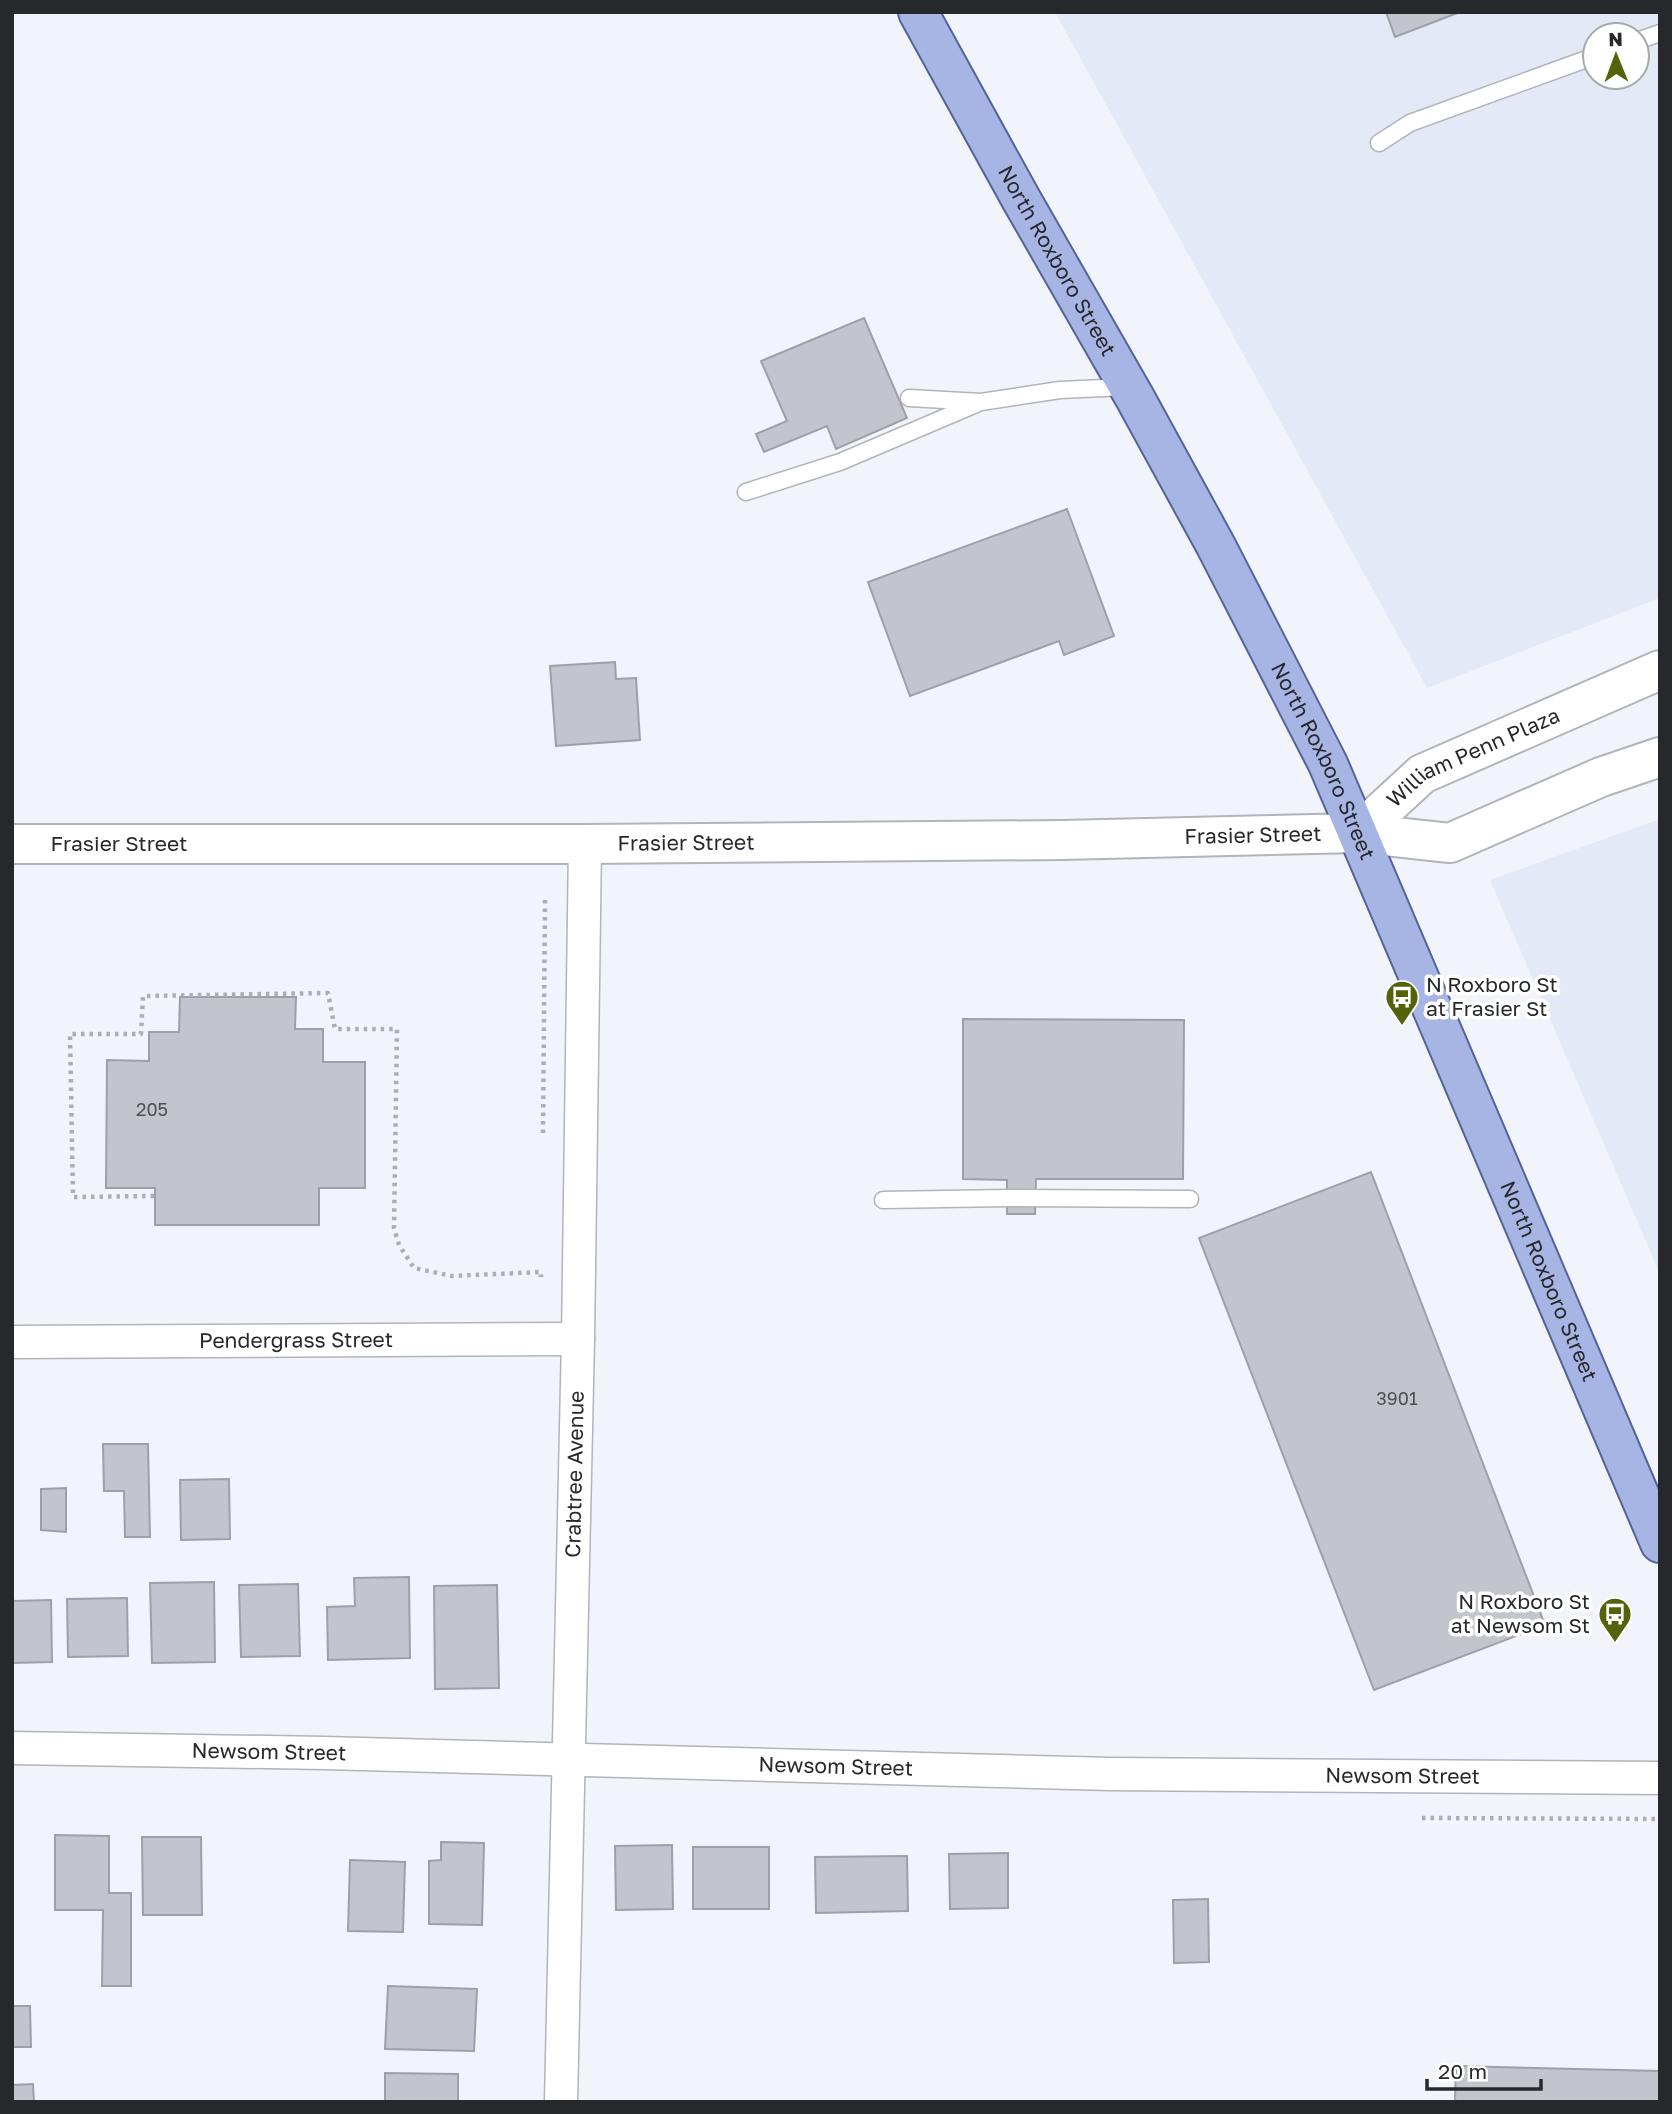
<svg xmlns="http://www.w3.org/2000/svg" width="1672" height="2114" viewBox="0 0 1672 2114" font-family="'Golos Text',sans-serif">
	<rect width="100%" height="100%" fill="#f1f4fb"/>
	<path fill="#e4e9f8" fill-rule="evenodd" d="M1055,12H1660V598L1427,688ZM1595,35H1637V77H1595Z
		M1660,819V1274L1490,880Z"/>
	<path fill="#c3c5cc" stroke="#9ea0a7" stroke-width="2" d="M1386,12H1460L1395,37Z
		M864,318L907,418L836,449L827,426L764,452L756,434L787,421L761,361Z
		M1067,509L1114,636L1064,655L1059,641L910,696L868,582Z
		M615,662L616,679L636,678L640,740L556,746L550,666Z
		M180,997H296L295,1029H323V1062H365V1188H319V1225H155V1188H106L107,1060L149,1061V1032H179Z
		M963,1019L1184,1020L1183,1179H1036L1035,1214H1007V1180L963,1179Z
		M1371,1172L1545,1625L1374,1690L1199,1238Z
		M103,1444H148L150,1537H125L124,1491H104Z
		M229,1479L230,1539L181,1540L180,1480Z
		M66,1488V1532L41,1530V1489Z
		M409,1577L410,1658L328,1660L327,1607L355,1606L354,1578Z
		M214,1582L215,1662L152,1663L150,1583Z
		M298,1584L300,1656L241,1657L239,1585Z
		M497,1585L499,1688L435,1689L434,1586Z
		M127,1598L128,1656L68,1657L67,1599Z
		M51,1600L52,1662L12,1663V1601Z
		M55,1835L109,1836V1893H131V1986H102L103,1910H55Z
		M142,1837H201L202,1915H143Z
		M441,1842L484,1843L482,1925L429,1924V1861L441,1860Z
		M672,1845L673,1909L616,1910L615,1846Z
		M693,1847H769V1909H693Z
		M1008,1853V1908L950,1909L949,1854Z
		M907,1856L908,1911L816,1913L815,1857Z
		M350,1860L405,1862L403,1932L348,1931Z
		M1208,1899L1209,1962L1174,1963L1173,1900Z
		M388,1986L477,1989L474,2051L385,2049Z
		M12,2006H30L31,2047H12Z
		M1456,2066L1660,2071V2102H1455Z
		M385,2073L458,2074V2102H385Z
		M33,2084L34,2102H12V2085Z"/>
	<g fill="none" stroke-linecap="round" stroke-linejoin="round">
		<defs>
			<path id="lane" d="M1637,41L1660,33
				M1379,143L1410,123L1595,56
				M909,398L981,402L1060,390L1126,387
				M746,492L840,462L981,402
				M883,1200L1007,1198L1190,1199"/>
			<g id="street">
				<path id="s1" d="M12,1342L578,1339"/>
				<path id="s2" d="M12,1748L325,1753L1110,1774L1660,1778"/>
				<path id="s3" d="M561,2102L578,1339L585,844"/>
			</g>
			<g id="secondary">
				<path id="s4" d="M1358,833L1422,774L1660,670"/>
				<path id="s5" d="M12,844H585L1062,840L1358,833L1450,843L1601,777L1660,757"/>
			</g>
			<g id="primary">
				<path id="s6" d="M918,12L1021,199L1135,398L1216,546L1328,764L1660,1543"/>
			</g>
		</defs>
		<use href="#lane" stroke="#b1b4bb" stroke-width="19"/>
		<use href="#street" stroke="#b1b4bb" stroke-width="35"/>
		<use href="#secondary" stroke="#b1b4bb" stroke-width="42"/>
		<use href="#primary" stroke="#546498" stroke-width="42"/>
		<path stroke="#acaeb4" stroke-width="4.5" stroke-dasharray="3.5 5" stroke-linecap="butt" d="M543,1133L545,899
			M154,1196L73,1197L70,1034H141L143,996L328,993L335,1029H397L394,1228L399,1245L414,1268L452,1276L541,1272V1277
			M1422,1818L1660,1819"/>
		<use href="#lane" stroke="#fff" stroke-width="16"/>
		<use href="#street" stroke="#fff" stroke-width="32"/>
		<use href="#secondary" stroke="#fff" stroke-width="38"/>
		<use href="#primary" stroke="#a7b5e4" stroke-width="38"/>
	</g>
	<defs>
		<symbol id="bus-pin" viewBox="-11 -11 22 30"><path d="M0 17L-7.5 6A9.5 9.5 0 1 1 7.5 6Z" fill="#546309" stroke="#fff"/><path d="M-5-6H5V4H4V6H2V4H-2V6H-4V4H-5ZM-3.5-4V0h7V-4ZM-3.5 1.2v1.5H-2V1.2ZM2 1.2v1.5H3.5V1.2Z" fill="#fff"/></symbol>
	</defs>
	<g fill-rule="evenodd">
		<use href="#bus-pin" x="1383" y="978" width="38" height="52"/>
		<use href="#bus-pin" x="1596" y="1595" width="38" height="52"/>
	</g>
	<g text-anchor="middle" stroke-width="7" stroke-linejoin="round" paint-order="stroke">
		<g font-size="18" fill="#4e4f53">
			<text x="152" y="1116">205</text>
			<text x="1397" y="1405">3901</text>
		</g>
		<g font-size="21" fill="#27282b" stroke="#fff">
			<text dy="7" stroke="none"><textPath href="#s6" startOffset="285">North Roxboro Street</textPath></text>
			<text dy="7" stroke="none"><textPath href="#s4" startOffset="140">William Penn Plaza</textPath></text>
			<text dy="7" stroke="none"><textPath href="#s6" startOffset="852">North Roxboro Street</textPath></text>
			<text dy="7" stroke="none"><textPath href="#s5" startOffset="1241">Frasier Street</textPath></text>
			<text dy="7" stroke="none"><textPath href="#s5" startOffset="107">Frasier Street</textPath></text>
			<text dy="7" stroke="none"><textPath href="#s5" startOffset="674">Frasier Street</textPath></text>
			<text dy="7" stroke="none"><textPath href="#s6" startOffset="1419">North Roxboro Street</textPath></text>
			<text dy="7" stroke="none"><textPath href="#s1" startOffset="284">Pendergrass Street</textPath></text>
			<text dy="7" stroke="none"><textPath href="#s3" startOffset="628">Crabtree Avenue</textPath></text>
			<text dy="7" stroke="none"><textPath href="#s2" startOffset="257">Newsom Street</textPath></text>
			<text dy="7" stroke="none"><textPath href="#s2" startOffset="824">Newsom Street</textPath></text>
			<text dy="7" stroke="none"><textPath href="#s2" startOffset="1391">Newsom Street</textPath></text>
		</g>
		<g font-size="21" fill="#27282b" stroke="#fff" text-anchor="start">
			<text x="1426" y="992">N Roxboro St<tspan x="1426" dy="24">at Frasier St</tspan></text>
			<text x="1590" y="1609" text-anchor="end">N Roxboro St<tspan x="1590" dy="24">at Newsom St</tspan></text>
		</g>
	</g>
	<rect width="1672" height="2114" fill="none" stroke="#27282b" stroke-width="28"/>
	<g transform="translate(1616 56) rotate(359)"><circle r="33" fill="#ffffff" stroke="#a9a9aa" stroke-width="2"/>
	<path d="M0-5L12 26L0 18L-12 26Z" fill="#546309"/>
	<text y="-10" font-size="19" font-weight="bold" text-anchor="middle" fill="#27282b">N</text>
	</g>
	<path d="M1427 2079v10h114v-10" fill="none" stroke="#27282b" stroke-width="3.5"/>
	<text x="1438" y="2079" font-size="21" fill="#27282b" stroke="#ffffff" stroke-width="5" paint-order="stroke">20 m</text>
</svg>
